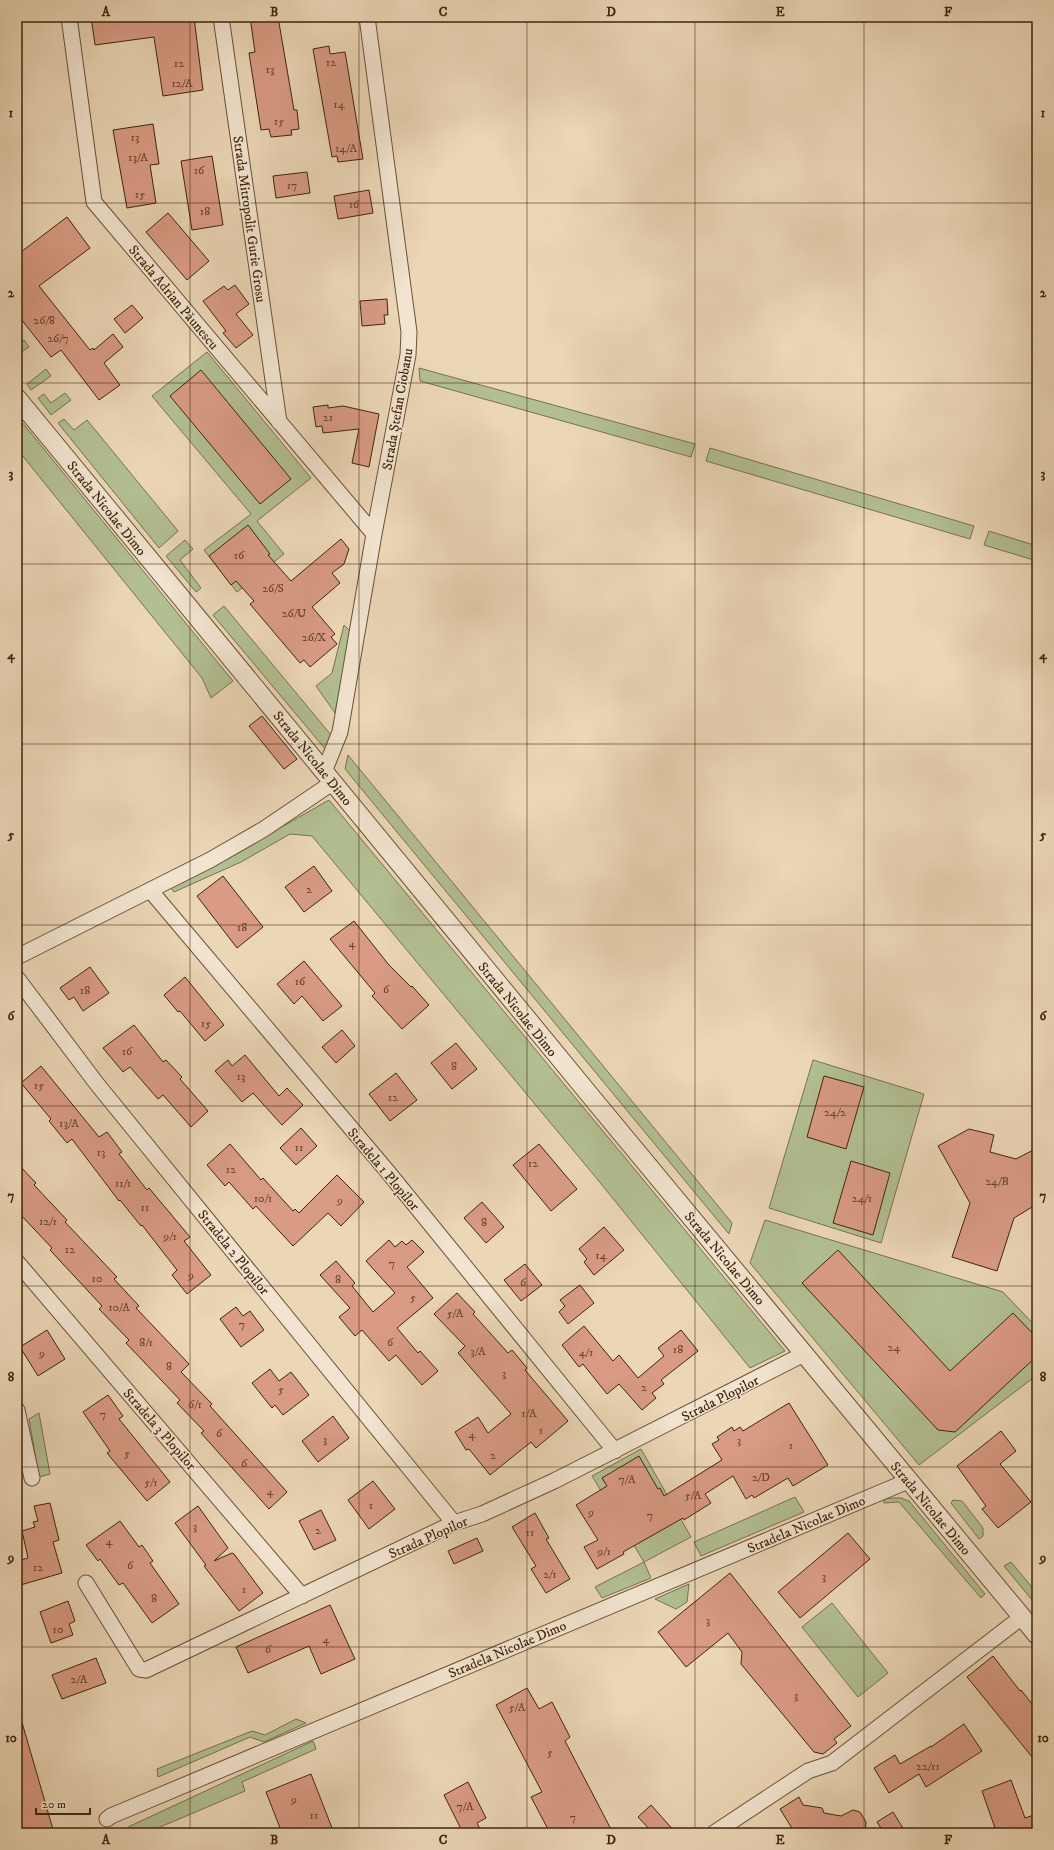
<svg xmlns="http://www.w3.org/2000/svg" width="1054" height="1850" viewBox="0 0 1054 1850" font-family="'IM FELL DW Pica',serif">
	<rect width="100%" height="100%" fill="#ebd6b6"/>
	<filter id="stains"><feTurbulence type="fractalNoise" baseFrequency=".005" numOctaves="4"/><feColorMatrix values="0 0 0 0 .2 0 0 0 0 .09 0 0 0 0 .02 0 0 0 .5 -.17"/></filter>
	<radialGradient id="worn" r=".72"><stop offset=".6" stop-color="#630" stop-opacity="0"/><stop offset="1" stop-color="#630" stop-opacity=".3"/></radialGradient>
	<path fill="#b2bf92" stroke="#78724e" d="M24,340L29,347L17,355V345Z
		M207,352L311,478L257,521L284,554L237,592L204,550L251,514L152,396Z
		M419,368L695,444L691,457L420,381Z
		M46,369L51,376L31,390L27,384Z
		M65,393L71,400L51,415L38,398L44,394L51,403Z
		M17,416L233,681L211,698L202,678L17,449Z
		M64,419L74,430L87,420L178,531L159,548L58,423Z
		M710,448L974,526L970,539L706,461Z
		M989,531L1037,546V561L984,545Z
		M185,540L193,549L180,560L201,588L196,592L166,556Z
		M224,606L331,735L326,750L213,615Z
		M344,625L351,632L335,713L316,686L332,673Z
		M348,755L732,1223L729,1234L345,769Z
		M329,800L785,1351L750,1368L598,1180L312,836L290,834L241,862L174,892L169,886L236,853Z
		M813,1060L924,1094L881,1243L769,1208Z
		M765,1220L1003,1292L1037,1328V1375L919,1465L750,1263Z
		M39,1413L50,1474L39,1477L29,1419Z
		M641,1449L691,1537L644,1562L651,1578L602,1598L595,1587L644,1562L592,1476Z
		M795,1497L804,1512L701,1556L694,1542Z
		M893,1498H901L909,1501L985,1594L981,1598L899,1502L884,1503V1499Z
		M953,1500L962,1501L983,1528V1536L979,1539L951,1503Z
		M1011,1562L1037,1593V1606L1004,1566Z
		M689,1584L687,1602L676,1609L655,1599Z
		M832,1603L888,1673L858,1697L802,1627Z
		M296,1719L306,1723L264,1742L250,1737L158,1777L157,1769L252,1731L265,1735Z
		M313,1741L316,1749L242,1782L245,1791L146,1833H124L128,1827Z"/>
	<path fill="#d99b84" stroke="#3f250b" d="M91,17H194L203,90L163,96L154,37L95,45Z
		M250,17H278L294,110H297L299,129L291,130L292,135L271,137L269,129L261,130L249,53L255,52Z
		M329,46L330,54L345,52L363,159L338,162L337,156L332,157L313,49Z
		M153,124L159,164L150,165L156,203L127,208L113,130Z
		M212,156L223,225L192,230L181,161Z
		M307,172L310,193L276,198L273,176Z
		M369,190L373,213L338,219L334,196Z
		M168,213L209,261L187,280L146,232Z
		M67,217L90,248L39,286L90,350L93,348L94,350L113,334L123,347L104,363L120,385L99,400L61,350L51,357L17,314V255Z
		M235,285L249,304L236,314L253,335L236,348L223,333L226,331L203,301L224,286L228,290Z
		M387,299L388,315H384L385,324L362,326L360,301Z
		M132,305L143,318L125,333L114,319Z
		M201,370L291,479L260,504L170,396Z
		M328,405V408L343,406L379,414L369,467L352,463L359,429L323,433L322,426L316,427L313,407Z
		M248,525L270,554L268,555L291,581L341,539L349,549L344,564L332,573L340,583L312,607L335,634L331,637L337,644L310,667L304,660L300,663L250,604L254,601L236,581L231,585L209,556Z
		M262,716L297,759L284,769L249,726Z
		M314,866L332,891L304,912L285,887Z
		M223,876L263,927L237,948L197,896Z
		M354,921L389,965L411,987L412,986L429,1005L402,1029L372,996L375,993L330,939Z
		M304,961L342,1006L323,1021L302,996L294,1004L277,984Z
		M90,967L109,993L83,1011L74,997L69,1000L60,988Z
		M185,977L224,1025L205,1041L180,1011L178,1012L164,995Z
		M134,1025L163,1062L166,1060L182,1077L180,1079L208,1111L191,1127L163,1095L158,1099L130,1067L123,1072L103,1048Z
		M342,1030L355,1046L336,1063L322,1047Z
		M456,1043L477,1069L452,1089L431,1063Z
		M245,1055L279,1096L287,1088L303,1105L282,1125L253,1093L242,1102L215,1071L228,1060L232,1066Z
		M41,1066L99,1137L107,1132L122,1152L119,1154L147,1190L149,1188L190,1237L184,1241L211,1275L187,1294L172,1275L177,1270L142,1225L141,1226L120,1200L119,1201L72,1139L67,1143L49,1121L51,1119L21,1083Z
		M396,1073L417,1100L390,1121L369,1094Z
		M824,1076L864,1087L846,1149L807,1137Z
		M301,1128L317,1146L296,1165L280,1148Z
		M969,1129L994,1135L990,1152L1016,1159L1037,1148V1204L1014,1218L997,1271L952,1257L970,1203L938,1146Z
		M230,1144L261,1180L263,1178L293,1211L295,1209L299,1213L337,1175L364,1202L341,1226L328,1213L293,1246L256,1206L253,1209L229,1182L225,1186L207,1165Z
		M539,1144L577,1189L551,1211L513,1165Z
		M851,1161L890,1173L873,1235L833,1223Z
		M17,1163L36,1183L34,1185L67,1220L65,1222L117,1277L114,1279L139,1306L136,1308L189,1364L181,1372L212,1404L210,1406L287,1492L269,1509L201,1433L204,1431L177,1403L180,1400L126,1343L129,1340L99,1309L102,1306L50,1250L52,1248L17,1211Z
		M482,1202L504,1227L486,1243L464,1218Z
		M604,1227L624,1250L594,1275L584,1262L587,1259L579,1249Z
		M389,1240L395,1247L402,1241L406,1245L412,1240L424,1252L407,1267L433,1298L397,1328L418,1353L420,1351L438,1371L422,1385L396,1355L389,1361L362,1330L355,1336L339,1317L350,1308L320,1275L336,1261L355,1283L352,1286L373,1312L395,1293L366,1261Z
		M838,1250L950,1371L1013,1313L1037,1338V1356L955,1432L938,1430L802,1283Z
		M525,1264L542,1285L521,1301L504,1280Z
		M580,1285L594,1303L568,1324L559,1312L565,1306L560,1300Z
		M457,1293L475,1312L473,1314L508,1353L512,1350L527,1368L525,1370L568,1421L536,1448L531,1442L490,1475L469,1449L466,1450L455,1432L478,1417L488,1433L511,1414L458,1353L465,1346L434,1314Z
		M236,1307L243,1316L250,1311L264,1330L241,1347L220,1319Z
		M584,1326L613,1361L619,1355L638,1378L664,1356L658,1348L681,1330L698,1351L661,1380L664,1384L652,1393L656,1398L642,1410L619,1384L607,1394L583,1364L579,1367L562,1345Z
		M47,1330L65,1359L38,1376L20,1347Z
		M270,1369L279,1381L291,1372L309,1395L283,1415L275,1405L272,1408L252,1383Z
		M108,1395L123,1416L119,1419L170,1482L147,1501L107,1453L110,1451L83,1412Z
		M789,1403L828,1465L793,1486L788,1478L754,1498L752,1495L746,1499L733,1476L705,1494L711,1503L684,1520L683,1518L623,1552L624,1554L597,1569L584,1547L598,1540L576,1505L607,1486L602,1478L639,1456L658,1489L660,1488L664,1496L722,1460L712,1444L719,1440L717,1437L732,1427L734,1431L740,1427L743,1431Z
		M333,1416L349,1438L318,1462L302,1441Z
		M1001,1431L1016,1451L1000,1464L1031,1502L998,1528L982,1509L986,1506L957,1466Z
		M373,1481L395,1509L369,1529L348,1500Z
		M50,1503L59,1540L53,1542L62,1573L17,1586V1561L28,1558L22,1531L35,1527L33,1522L38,1521L34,1506Z
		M198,1506L228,1548L214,1561L232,1553L234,1554L263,1593L239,1611L204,1566L206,1565L175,1523Z
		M321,1510L336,1540L314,1550L299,1521Z
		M535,1513L549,1538L546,1539L570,1579L546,1593L531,1569L536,1566L512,1527Z
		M120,1521L139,1547L142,1545L153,1561L150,1563L179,1604L152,1623L123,1583L119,1585L100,1559L98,1561L86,1545Z
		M848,1533L870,1559L800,1618L778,1592Z
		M477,1538L483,1551L454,1564L448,1551Z
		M730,1573L851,1726L834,1739L837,1743L823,1754L814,1752L741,1664L742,1652L728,1633L686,1667L658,1632Z
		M68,1601L75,1621L69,1624L73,1635L51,1643L40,1612Z
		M330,1605L355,1659L321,1674L309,1646L248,1673L236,1647Z
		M993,1656L1020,1691L1021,1690L1037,1710V1763L967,1677Z
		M96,1658L106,1683L62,1699L52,1675Z
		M527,1688L539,1709L552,1702L570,1737L565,1741L613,1833H550L531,1797L542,1792L496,1705Z
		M17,1719H21L54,1833H22L17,1817Z
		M964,1724L982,1751L926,1787L919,1774L889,1793L874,1768L895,1755L900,1764L931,1746V1747Z
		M311,1774L334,1833H282L266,1792Z
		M1011,1780L1025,1818L1037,1814V1833H988L987,1830L995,1828L982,1791Z
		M468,1782L486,1818L477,1823L482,1833H463L444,1795Z
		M799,1797L803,1805L822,1808L824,1813L841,1816L853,1810L860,1812L866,1822L865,1833H795L780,1809Z
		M651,1805L676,1833H653L638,1817Z
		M893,1812L906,1833H884L877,1822Z"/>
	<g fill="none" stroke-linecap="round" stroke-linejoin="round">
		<defs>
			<path id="minor" d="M69,17L94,202L374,534
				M221,17L279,422
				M324,772L340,732L374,534L408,355L409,332L367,17
				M150,890L388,1172L615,1451
				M17,957L210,860L264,829L332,783
				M17,978L97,1084L454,1523
				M17,1262L302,1596
				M17,1410L32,1478
				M86,1583L139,1669L146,1670L454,1523L482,1514L554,1481L804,1354
				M107,1819L111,1816L908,1481
				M714,1833L808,1771L832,1763L1022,1617"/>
			<path id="tertiary" d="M17,398L598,1105L1037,1635"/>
		</defs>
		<use href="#minor" stroke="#6a5136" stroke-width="17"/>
		<use href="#tertiary" stroke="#6a5136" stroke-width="20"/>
		<use href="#minor" stroke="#f2e4d0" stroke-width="15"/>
		<use href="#tertiary" stroke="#f2e4d0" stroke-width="18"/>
	</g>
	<path fill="none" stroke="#3f250b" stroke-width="1" stroke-opacity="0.55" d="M190,17V1833M359,17V1833M527,17V1833M695,17V1833M864,17V1833M17,203H1037M17,383H1037M17,564H1037M17,744H1037M17,925H1037M17,1106H1037M17,1286H1037M17,1467H1037M17,1647H1037"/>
	<g text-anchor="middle" stroke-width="3" stroke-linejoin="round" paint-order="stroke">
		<g font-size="12" fill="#664229">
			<text x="331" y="66">12</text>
			<text x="179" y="67">12</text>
			<text x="270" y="73">13</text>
			<text x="182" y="87">12/A</text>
			<text x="339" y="108">14</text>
			<text x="279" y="125">15</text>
			<text x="135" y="141">13</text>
			<text x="346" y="152">14/A</text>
			<text x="138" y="161">13/A</text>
			<text x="199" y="174">16</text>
			<text x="292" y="189">17</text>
			<text x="140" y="198">15</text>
			<text x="354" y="208">16</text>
			<text x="205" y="215">18</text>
			<text x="44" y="324">26/8</text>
			<text x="58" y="342">26/7</text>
			<text x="328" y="421">21</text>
			<text x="239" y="559">16</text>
			<text x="273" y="592">26/S</text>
			<text x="294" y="617">26/U</text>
			<text x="314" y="641">26/X</text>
			<text x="309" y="893">2</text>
			<text x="242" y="931">18</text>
			<text x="352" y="947">4</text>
			<text x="300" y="985">16</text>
			<text x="386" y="993">6</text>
			<text x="85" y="994">18</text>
			<text x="206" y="1027">15</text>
			<text x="127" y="1055">16</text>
			<text x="454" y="1070">8</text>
			<text x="241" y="1080">13</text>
			<text x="39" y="1089">15</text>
			<text x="393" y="1101">12</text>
			<text x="835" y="1116">24/2</text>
			<text x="69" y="1127">13/A</text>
			<text x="299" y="1151">11</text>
			<text x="101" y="1156">13</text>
			<text x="533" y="1167">12</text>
			<text x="231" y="1173">12</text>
			<text x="997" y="1185">24/B</text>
			<text x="123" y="1187">11/1</text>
			<text x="263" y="1202">10/1</text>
			<text x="862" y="1202">24/1</text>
			<text x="340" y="1204">9</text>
			<text x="145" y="1211">11</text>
			<text x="48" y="1225">12/1</text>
			<text x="484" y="1226">8</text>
			<text x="170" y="1240">9/1</text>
			<text x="70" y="1253">12</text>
			<text x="601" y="1259">14</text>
			<text x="392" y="1267">7</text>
			<text x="191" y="1279">9</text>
			<text x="97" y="1282">10</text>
			<text x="338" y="1283">8</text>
			<text x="523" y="1286">6</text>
			<text x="413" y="1301">5</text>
			<text x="119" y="1311">10/A</text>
			<text x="455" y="1317">5/A</text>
			<text x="242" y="1328">7</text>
			<text x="146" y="1346">8/1</text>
			<text x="390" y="1346">6</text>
			<text x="894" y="1351">24</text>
			<text x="678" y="1353">18</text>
			<text x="478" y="1355">3/A</text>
			<text x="586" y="1356">4/1</text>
			<text x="42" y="1357">9</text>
			<text x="169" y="1370">8</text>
			<text x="504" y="1377">3</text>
			<text x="644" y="1391">2</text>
			<text x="281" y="1393">5</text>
			<text x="195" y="1408">6/1</text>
			<text x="529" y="1417">1/A</text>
			<text x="103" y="1418">7</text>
			<text x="541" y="1434">1</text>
			<text x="219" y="1437">6</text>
			<text x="472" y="1438">4</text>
			<text x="325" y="1443">3</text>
			<text x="739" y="1444">3</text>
			<text x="791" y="1449">1</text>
			<text x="127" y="1457">5</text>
			<text x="493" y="1459">2</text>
			<text x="244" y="1467">6</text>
			<text x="761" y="1481">2/D</text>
			<text x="627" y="1483">7/A</text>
			<text x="151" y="1486">5/1</text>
			<text x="270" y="1495">4</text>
			<text x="693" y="1499">5/A</text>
			<text x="371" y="1509">1</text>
			<text x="591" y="1516">9</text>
			<text x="650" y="1519">7</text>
			<text x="195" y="1530">3</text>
			<text x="318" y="1534">2</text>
			<text x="530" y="1536">11</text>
			<text x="109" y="1545">4</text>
			<text x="604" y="1555">9/1</text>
			<text x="130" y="1569">6</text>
			<text x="38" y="1571">12</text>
			<text x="550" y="1578">2/1</text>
			<text x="824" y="1580">3</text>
			<text x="244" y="1593">1</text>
			<text x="154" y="1602">8</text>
			<text x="708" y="1624">3</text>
			<text x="58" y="1633">10</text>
			<text x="326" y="1643">4</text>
			<text x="268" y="1653">6</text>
			<text x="79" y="1683">2/A</text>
			<text x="796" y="1699">3</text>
			<text x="517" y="1711">5/A</text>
			<text x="550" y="1756">5</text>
			<text x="928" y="1770">22/11</text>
			<text x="294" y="1803">9</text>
			<text x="465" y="1810">7/A</text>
			<text x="314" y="1819">11</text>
			<text x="573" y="1821">7</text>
		</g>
		<g font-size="14" fill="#3f250b" stroke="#f2e4d0">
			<text transform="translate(250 219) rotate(82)" y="5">Strada Mitropolit Gurie Grosu</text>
			<text transform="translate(174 297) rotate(50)" y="5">Strada Adrian Păunescu</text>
			<text transform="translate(397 409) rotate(-80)" y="5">Strada Ștefan Ciobanu</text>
			<text transform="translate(107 508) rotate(51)" y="5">Strada Nicolae Dimo</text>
			<text transform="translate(313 758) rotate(51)" y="5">Strada Nicolae Dimo</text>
			<text transform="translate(518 1009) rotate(51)" y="5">Strada Nicolae Dimo</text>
			<text transform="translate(384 1169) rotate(50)" y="5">Stradela 1 Plopilor</text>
			<text transform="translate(234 1252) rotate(51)" y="5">Stradela 2 Plopilor</text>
			<text transform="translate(725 1258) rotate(50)" y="5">Strada Nicolae Dimo</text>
			<text transform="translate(720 1398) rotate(-27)" y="5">Strada Plopilor</text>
			<text transform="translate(160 1429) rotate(49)" y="5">Stradela 3 Plopilor</text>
			<text transform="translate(931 1508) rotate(50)" y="5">Strada Nicolae Dimo</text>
			<text transform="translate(806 1524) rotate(-23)" y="5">Stradela Nicolae Dimo</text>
			<text transform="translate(428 1537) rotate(-24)" y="5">Strada Plopilor</text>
			<text transform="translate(507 1649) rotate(-23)" y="5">Stradela Nicolae Dimo</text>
		</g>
	</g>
	<rect width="1054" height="1850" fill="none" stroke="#ebd6b6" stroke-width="44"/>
	<path d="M36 1808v6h54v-6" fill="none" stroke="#3f250b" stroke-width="2"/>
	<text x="42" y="1808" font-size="12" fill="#3f250b" stroke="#f2e4d0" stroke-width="3" paint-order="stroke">20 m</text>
	<rect x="22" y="22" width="1010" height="1806" fill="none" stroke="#3f250b" stroke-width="1.5"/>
	<g font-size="13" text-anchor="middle" font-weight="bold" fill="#3f250b">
		<text x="106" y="16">A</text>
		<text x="274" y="16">B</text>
		<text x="443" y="16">C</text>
		<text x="611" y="16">D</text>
		<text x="780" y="16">E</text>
		<text x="948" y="16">F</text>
		<text x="11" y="117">1</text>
		<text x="1043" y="117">1</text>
		<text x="11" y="297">2</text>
		<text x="1043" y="297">2</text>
		<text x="11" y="478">3</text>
		<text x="1043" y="478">3</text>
		<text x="11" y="659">4</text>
		<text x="1043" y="659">4</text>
		<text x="11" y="839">5</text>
		<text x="1043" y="839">5</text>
		<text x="11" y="1020">6</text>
		<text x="1043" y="1020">6</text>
		<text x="11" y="1200">7</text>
		<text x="1043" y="1200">7</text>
		<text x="11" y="1381">8</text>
		<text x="1043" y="1381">8</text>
		<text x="11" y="1562">9</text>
		<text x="1043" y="1562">9</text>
		<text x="11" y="1742">10</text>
		<text x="1043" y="1742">10</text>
		<text x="106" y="1844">A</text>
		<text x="274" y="1844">B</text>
		<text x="443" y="1844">C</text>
		<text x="611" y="1844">D</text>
		<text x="780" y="1844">E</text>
		<text x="948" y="1844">F</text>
	</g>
	<rect width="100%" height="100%" filter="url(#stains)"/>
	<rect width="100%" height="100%" fill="url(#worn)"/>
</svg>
